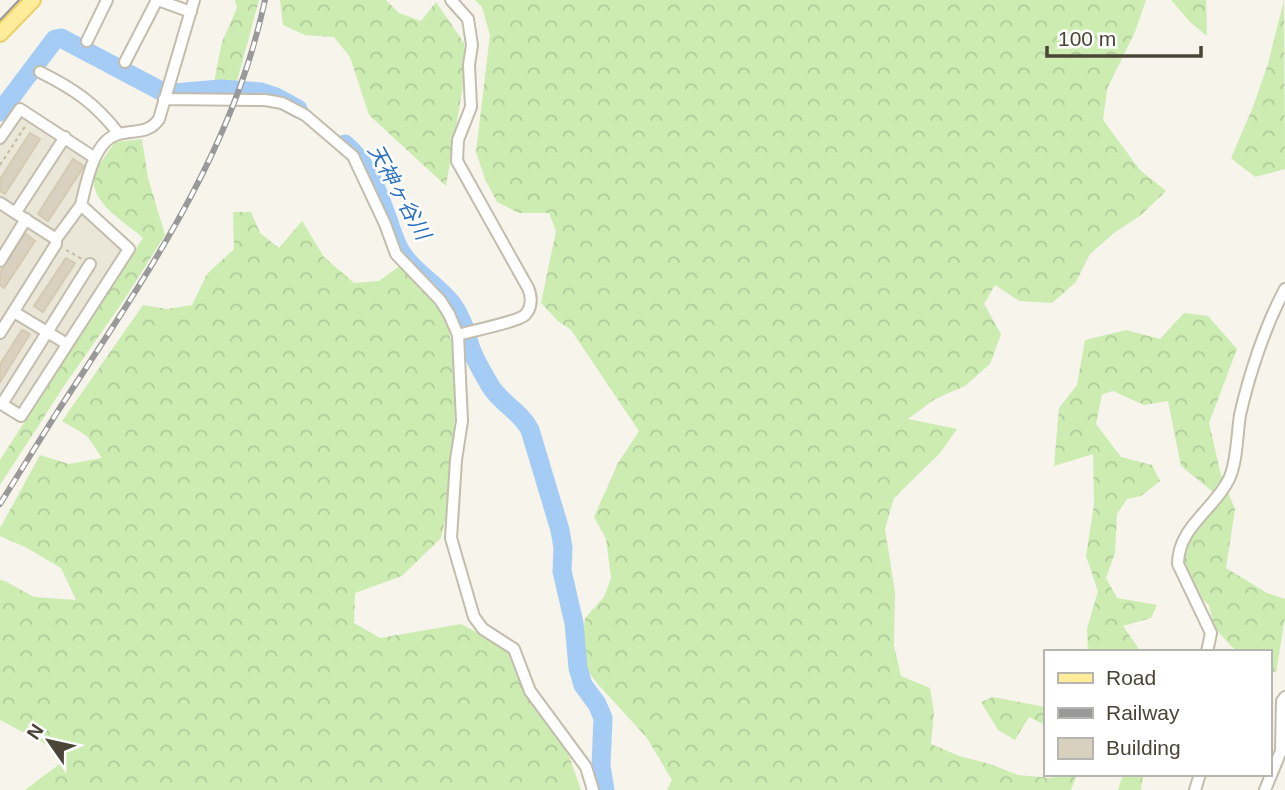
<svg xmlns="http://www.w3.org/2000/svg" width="1285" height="790" viewBox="0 0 1285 790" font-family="Helvetica,'Noto Sans JP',sans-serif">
	<defs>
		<pattern id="forest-crowns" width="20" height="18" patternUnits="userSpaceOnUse" patternTransform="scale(1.75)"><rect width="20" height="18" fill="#ccecb2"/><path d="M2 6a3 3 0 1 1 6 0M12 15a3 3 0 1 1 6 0" fill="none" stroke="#b1cc9a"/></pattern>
	</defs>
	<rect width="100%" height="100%" fill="#f6f4eb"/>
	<path fill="#eae6d8" d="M22,118L89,161L81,193L73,205L121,249L122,253L19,408L0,397V143Z"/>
	<path fill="url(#forest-crowns)" d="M235,0H259L236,85L214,82L222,42L237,8Z
		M280,0H386L399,13L421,21L436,2L464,43L465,74L446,186L369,115L350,57L334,37L305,35L283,25Z
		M475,0H1146L1135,32L1107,89L1103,120L1140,170L1166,191L1141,215L1114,233L1090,254L1076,282L1052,303L1019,301L995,285L984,304L1001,334L990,364L965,386L935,399L908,419L957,429L940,453L894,498L885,529L895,592L894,646L901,676L930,688L934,713L931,744L959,756L990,764L1018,775L1052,778L1056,774H1077L1071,790H667L672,780L647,738L596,682L580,660L585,618L604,597L611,578L606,539L594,517L618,463L639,431L571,330L558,321L541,303L556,231L549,213H519L497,202L485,179L476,152L490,35L482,7Z
		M1171,0H1206L1207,36L1190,22Z
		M1284,0L1285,169L1255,177L1231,158L1253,107L1268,64Z
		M142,139L148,178L165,235L124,300L64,386L0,485V460L143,238C127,223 87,202 95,175C98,164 109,152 115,142Z
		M233,212H251L260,233L279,248L302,221L324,257L354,283L379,281L402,264L446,316L456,367L453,463L447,512L441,538L402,576L355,593L354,623L380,638L461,624L506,648L518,678L569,756L581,790H25L61,763L51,747L0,720V580L5,581L34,597L76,600L61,568L27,548L0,536V528L40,455L69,464L102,458L87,436L62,421L143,305L167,309L192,305L207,274L234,249Z
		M1184,313L1208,316L1237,349L1209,423L1221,475L1235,509L1226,568L1267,593L1285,599V618L1276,673L1269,669V652H1239L1232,647L1214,627L1209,605L1181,581L1184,540L1218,496L1181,466L1168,401L1144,405L1113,391L1102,394L1096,424L1121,457L1152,465L1160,481L1141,496L1127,499L1117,514L1115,553L1106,578L1117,598L1157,605L1151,618L1123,626L1141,652H1088L1087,629L1098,591L1086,556L1094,505L1093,454L1054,466L1059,408L1077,385L1085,340L1126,330L1160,339Z
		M993,697L1045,707V725L1029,717L1015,740L998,730L981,702Z
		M1123,774H1143L1141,790H1118Z"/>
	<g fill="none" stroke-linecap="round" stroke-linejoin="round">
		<path stroke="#a5ccf5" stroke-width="19" d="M0,112L55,39L61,38L161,91L174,93L220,89L261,92L276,97L298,109
			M345,144C374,168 383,208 396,242C406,268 436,283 453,305C463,319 466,334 471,349C476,362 484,375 491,387C502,404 521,412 530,430L560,530L563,548L562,571L574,623L578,668L583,685L597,704L603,718L601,766L605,790"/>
	</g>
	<path fill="#d8d1bf" stroke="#d4cab2" stroke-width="2" d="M30,133L40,139L5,194L0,191V179Z
		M73,159L84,166L48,221L38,214Z
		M25,233L35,241L4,288L0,285V272Z
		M66,258L75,263L43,312L34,306Z
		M22,330L30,334L0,382V364Z"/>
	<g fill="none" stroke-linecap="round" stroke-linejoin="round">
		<defs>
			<path id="minor" d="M158,0L191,12
				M451,0L468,19L472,45L469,65L471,107L458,140L457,161L528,288C532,296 532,308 525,315C517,322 471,331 458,335
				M87,41L107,0
				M125,62L157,0
				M40,72C74,89 95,103 119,134
				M164,99L265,100L282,103L305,115L353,156L385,224L396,254L440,300L449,314L458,335L462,421L456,460L451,538L474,617L483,629L514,649L530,691L586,767L593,790
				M0,138L20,109L95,158
				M0,203L56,239
				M16,212L65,137
				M0,261L26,219
				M14,312L67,344
				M0,333L56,244V239L81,205
				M0,403L21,416L129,249L81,205C86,184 94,139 119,134C134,130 149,134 159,119L194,0
				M2,404L90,264
				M1207,652L1211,633L1178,564C1178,527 1214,510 1229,479C1237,463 1237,434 1240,415C1249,375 1265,326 1285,289
				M1195,790L1200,774
				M1265,790L1281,751L1282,701L1285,697"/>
			<path id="major" d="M0,34L33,0"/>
		</defs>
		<use href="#minor" stroke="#c2bdac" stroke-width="14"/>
		<use href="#major" stroke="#ebcf64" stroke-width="18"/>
		<path stroke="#c5ba9d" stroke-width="2" stroke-dasharray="3.5 3.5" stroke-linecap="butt" d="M0,165L26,125
			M66,250L82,259"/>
		<use href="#minor" stroke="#fff" stroke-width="10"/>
		<use href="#major" stroke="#ffec9a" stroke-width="14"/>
		<path stroke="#999" stroke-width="2" d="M0,20L19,0"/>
		<defs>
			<path id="rail" d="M0,504C19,474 37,444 56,414C141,283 232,156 265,0"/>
		</defs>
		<use href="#rail" stroke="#999" stroke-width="6"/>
		<use href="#rail" stroke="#fff" stroke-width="3.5" stroke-dasharray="10" stroke-linecap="butt"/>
	</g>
	<g text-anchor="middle" stroke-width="5" stroke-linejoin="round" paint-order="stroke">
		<g font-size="21" font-style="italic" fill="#2971be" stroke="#fff">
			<text transform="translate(399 192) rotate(61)" y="7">天神ヶ谷川</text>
		</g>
	</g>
	<rect x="1044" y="650" width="228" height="126" fill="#ffffff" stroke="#b7b5af" stroke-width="2"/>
	<rect x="1058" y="673" width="35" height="10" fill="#ffec9a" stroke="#b7b5af" stroke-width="2"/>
	<text x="1106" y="685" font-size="21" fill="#4b4538">Road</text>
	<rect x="1058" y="708" width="35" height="10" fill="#999999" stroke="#b7b5af" stroke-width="2"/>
	<text x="1106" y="720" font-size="21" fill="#4b4538">Railway</text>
	<rect x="1058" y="738" width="35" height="21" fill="#d8d1bf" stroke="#b7b5af" stroke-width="2"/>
	<text x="1106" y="755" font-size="21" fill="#4b4538">Building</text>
	<g transform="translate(49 741) rotate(304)" stroke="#ffffff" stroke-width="5" paint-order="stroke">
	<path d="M0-5L12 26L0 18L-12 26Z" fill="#4b4538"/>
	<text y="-10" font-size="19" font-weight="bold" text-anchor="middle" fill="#4b4538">N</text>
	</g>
	<path d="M1047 46v10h154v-10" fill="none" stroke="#4b4538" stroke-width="3.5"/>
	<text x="1058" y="46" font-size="21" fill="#4b4538" stroke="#ffffff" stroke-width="5" paint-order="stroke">100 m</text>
</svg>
